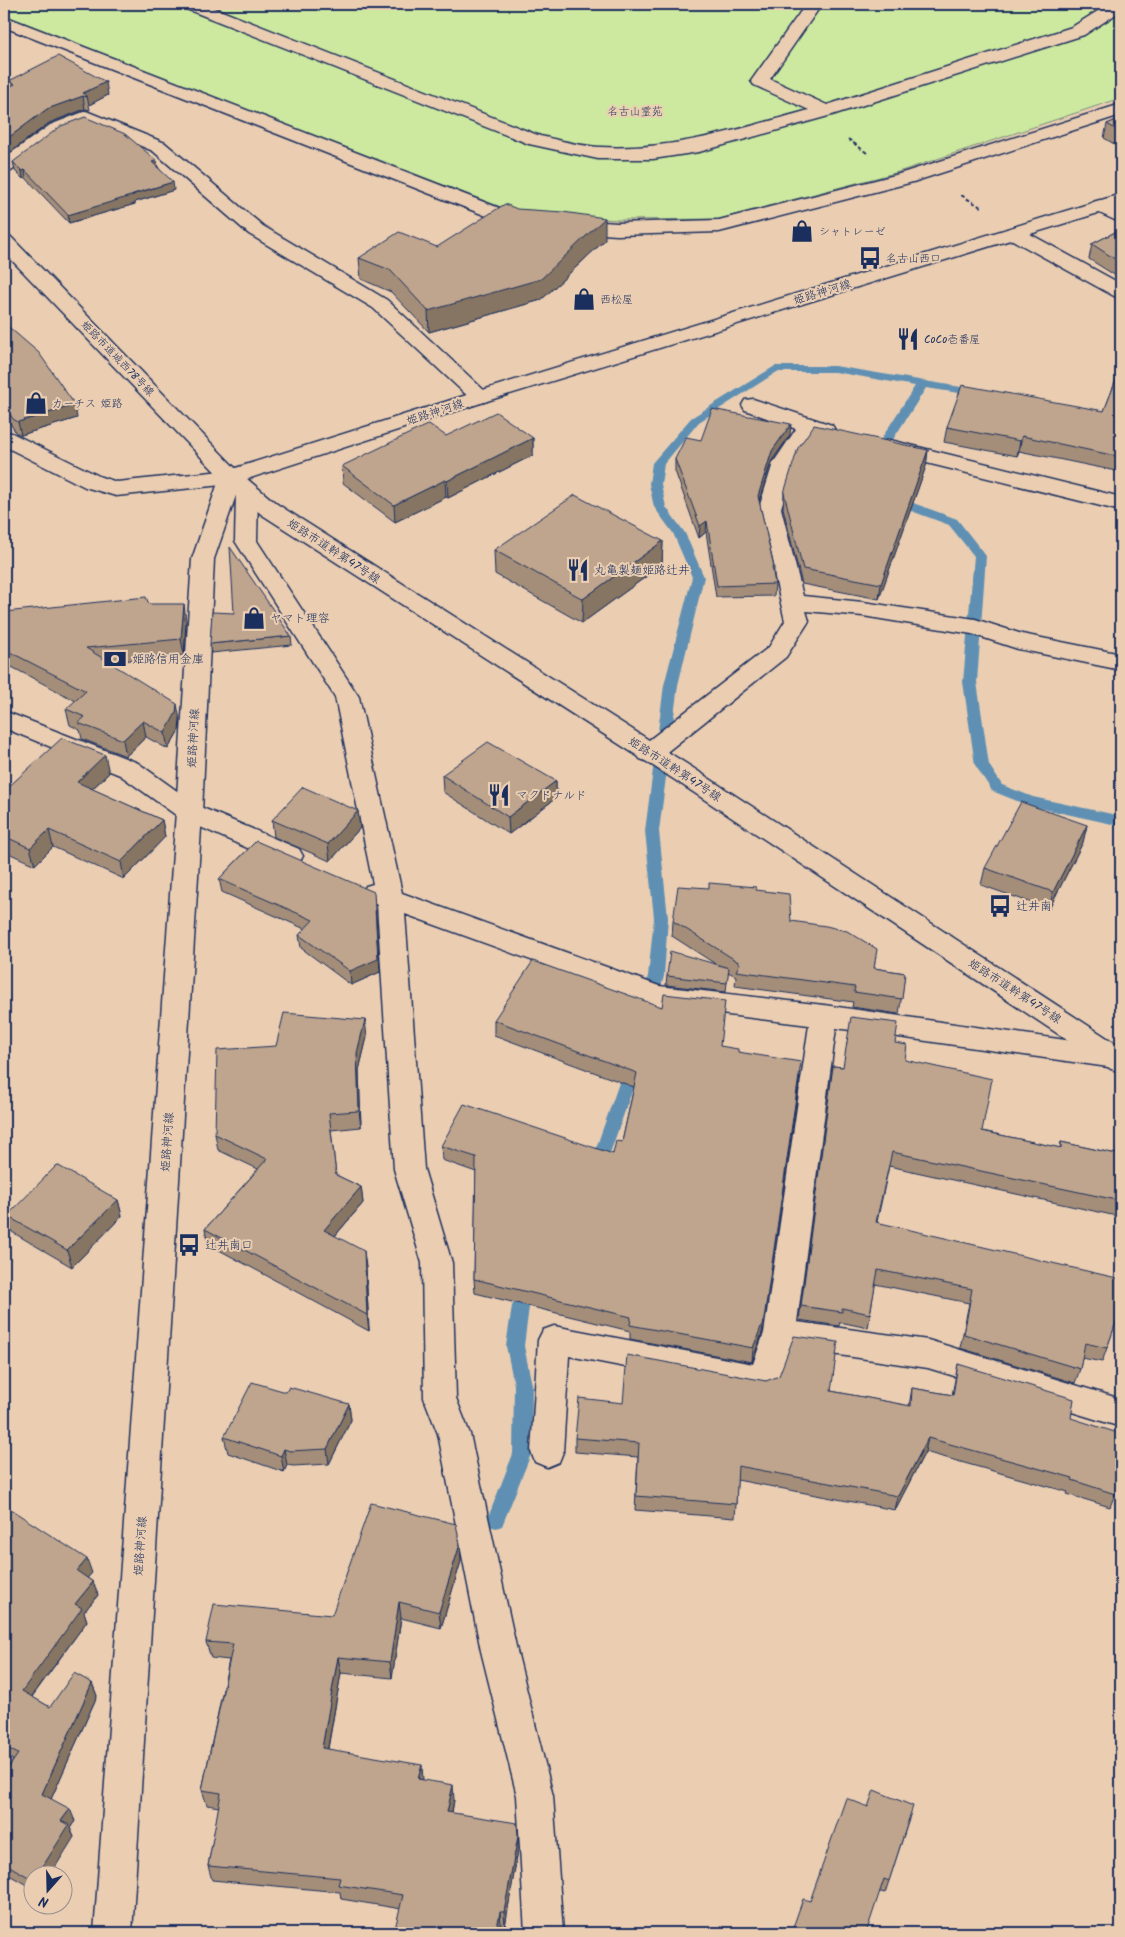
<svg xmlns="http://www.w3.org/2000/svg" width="1125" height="1937" viewBox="0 0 1125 1937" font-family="Kalam,'Klee One',sans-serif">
	<rect width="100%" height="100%" fill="#ebceb2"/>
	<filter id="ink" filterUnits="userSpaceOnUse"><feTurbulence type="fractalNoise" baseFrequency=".02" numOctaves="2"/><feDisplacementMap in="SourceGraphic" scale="10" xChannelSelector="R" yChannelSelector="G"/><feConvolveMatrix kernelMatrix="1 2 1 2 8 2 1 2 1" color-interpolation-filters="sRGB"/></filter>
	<g filter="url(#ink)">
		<path fill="#cde99f" stroke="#748c7e" d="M4,4H1121V98L895,173L719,219L618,220L516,213L4,15Z"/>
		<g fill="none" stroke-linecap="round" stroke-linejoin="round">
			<path fill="#5e90b3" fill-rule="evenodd" d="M775,366H835L979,390L985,393L979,396L926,388L881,458L875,462L869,458L915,386L835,372H777L699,422L664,464L661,484L666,507L685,533L704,577L678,685L659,831L668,918L664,976L657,1003L654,1007L649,1009L644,1007L641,1003L648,976L654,918L645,831L664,685L692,577L673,533L654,507L649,484L652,463L691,418Z
				M894,496L957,519L986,556L977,682L989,765L1002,785L1033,797L1121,816V826L1030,806L992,791L975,765L963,682L974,556L949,525L890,503L888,500L890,497Z
				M633,1060L639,1062L641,1066L610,1153L599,1173L593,1175L587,1173L585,1168L595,1151L625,1066L627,1062Z
				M532,1279L538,1281L540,1286L529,1307L524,1346L532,1385L531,1454L502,1526L496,1528L490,1526L487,1520L513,1454L514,1385L506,1346L512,1306L526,1281Z"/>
			<defs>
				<path id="service" d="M182,4H204L540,136C559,140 580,146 600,147C674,151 739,129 809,110L754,85L751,81L806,4H822L770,79L827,105L1072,27L1109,4H1121V11L1084,35L832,115L699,152L653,159H598L529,144L184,8Z"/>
				<path id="minor" d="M4,16L520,216L617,223L719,220L899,174L1121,104V115L913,182L719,232L617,235L517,228L4,27Z
					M86,111L165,143L263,226L387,300L487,393L491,397L487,401L480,403L473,401L373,308L249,234L153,151L86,123L62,133L11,171L4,173V158L50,125Z
					M1100,200L1121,210V223L1093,210L1090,206L1093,202Z
					M1014,227L1021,229L1121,284V298L1114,296L1007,237L1004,233L1007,229Z
					M753,399L832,425L835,430L832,435L824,436L814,434L795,463L781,508L803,596L863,602L975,619L1022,634L1121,654V670L1018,649L972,634L863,616L806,611L809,621L786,657L658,759L649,762L640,759L636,753L640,747L769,647L785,621L759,508L773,463L796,429L745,410L742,405L745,400Z
					M4,432L12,433L101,477L117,482L231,470L239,472L242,477L239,482L231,484L116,496L85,487L4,446Z
					M890,440L1121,497V511L882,452L879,447L882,442Z
					M247,486L255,488L258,493L257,541L359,697L402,893L659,986L824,1005L1121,1048V1066L1115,1068L836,1028L797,1322L928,1340L1121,1399V1427L928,1368L791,1348L775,1390L764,1394L569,1356L563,1452L559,1462L547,1467L535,1462L531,1452L538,1340L543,1330L554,1326L753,1364L764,1333L809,1025L657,1006L405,914L424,1169L452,1263L456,1398L470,1434L517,1651L553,1796L563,1933H525L517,1796L481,1651L438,1434L424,1398L422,1263L394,1169L377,904L366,900L362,893L366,886L373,884L335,697L235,541L236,493L239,488Z
					M4,711L138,763L198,806L299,849L303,856L299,863L290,865L281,863L180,818L120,775L4,728Z"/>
				<path id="tertiary" d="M4,235L11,237L240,473L277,504L693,768L1121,1047V1072L1111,1069L675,780L261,514L225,482L4,252Z"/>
				<path id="primary" d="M1121,194V206L487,401L241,481L214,559L202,812L132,1933H94L176,812L192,559L220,477L223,472L473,393Z"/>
			</defs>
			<use href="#service" stroke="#1b2f5e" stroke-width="3"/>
			<use href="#minor" stroke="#1b2f5e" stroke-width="3"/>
			<use href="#tertiary" stroke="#1b2f5e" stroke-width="3"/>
			<use href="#primary" stroke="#1b2f5e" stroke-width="3"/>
			<path stroke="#1b2f5e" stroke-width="2" stroke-dasharray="4 2.5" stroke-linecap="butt" d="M848,139L867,153
				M961,195L981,207"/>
			<use href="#service" fill="#ebceb2" fill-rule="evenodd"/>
			<use href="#minor" fill="#ebceb2" fill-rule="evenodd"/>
			<use href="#tertiary" fill="#ebceb2" fill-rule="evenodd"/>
			<use href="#primary" fill="#ebceb2" fill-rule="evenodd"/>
		</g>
		<path fill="#a48e79" stroke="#1b2f5e" d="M9,81L108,95L89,105L90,110L85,109L49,123L4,157V90L10,87Z
			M1121,118V148L1104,138L1107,124Z
			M157,161L158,167L174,190L135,202V204L69,223L26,178L23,179L15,171L13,162Z
			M1121,229V279L1089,259L1092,244Z
			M605,240L541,300L429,332L391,292L361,279L359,258L437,247Z
			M4,323L77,418L21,435L16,433L4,413Z
			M1121,367V472L1019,451L1017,456L944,442L947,427L1104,411Z
			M790,435L771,462L759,501L774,567V575L775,584L774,596L716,597L706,532L699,538L675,471V459L701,440Z
			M446,436L533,438V455L448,498L446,497L395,522L343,483L342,466Z
			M928,450L926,466L879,599L802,584L783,508L784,493Z
			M663,541L662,565L582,623L495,574L494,550Z
			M149,604L186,621L184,655L110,662L180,720L179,730L168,749L146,737L126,756L82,739L80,730L70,725L66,709L76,701L8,665L4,668V613Z
			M291,636L292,645L211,653L210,644Z
			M109,773L92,789L162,820L165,837L124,879L53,847L35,865L4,851V791Z
			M442,775L556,781V798L509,834L443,792Z
			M272,820L360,828L330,861L274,837Z
			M1087,825L1083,842L1049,909L981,885L985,868Z
			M256,841L380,972L351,985L301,948L299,935L305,929L222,892L219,879Z
			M709,888L756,890L791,921L874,968L905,973L899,1014L852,1007L853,1002L735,986L736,976L728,972L726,992L666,985L667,976L717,965L672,936L673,921Z
			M494,1020L720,1046L738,1052L762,1333L752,1362L630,1339V1331L475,1293L474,1279L476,1172L442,1160L441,1146L613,1154L622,1142L634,1087L494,1035Z
			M367,1037L359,1070L361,1127L331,1130L336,1175L361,1187L363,1203L335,1236L366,1267L369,1331L208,1244L205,1229L258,1169L218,1150L215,1134Z
			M895,1043L905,1060L982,1131L1060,1148L1061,1142L1121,1155V1217L889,1166L877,1222L1118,1317L1102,1362L1082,1358L1080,1369L1075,1383L960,1348L969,1303L875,1284L868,1328L840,1322L839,1326L799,1320L833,1066L843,1067Z
			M118,1200L122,1216L72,1267L12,1232L7,1216Z
			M958,1364L1071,1418L1115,1494L1110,1507L1067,1494L1068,1492L925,1452L895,1510L737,1480L736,1504L735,1518L635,1510L638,1457L575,1452V1438L623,1403L766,1381L831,1391L909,1406L912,1388L952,1395Z
			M286,1392L349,1404L351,1420L329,1464L293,1466L287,1465L284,1472L228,1453L224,1437Z
			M4,1505L92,1573L87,1578L93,1582L98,1595L84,1612L87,1621L32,1697L50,1707L92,1683L97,1696L51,1799L75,1821L70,1828L74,1837L32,1874V1888L4,1872V1774L13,1760L4,1755Z
			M461,1561L441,1628L401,1618L392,1678L341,1673L328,1749L423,1780L454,1800L452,1813L518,1850L505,1926L341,1899L340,1892L212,1880L208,1866L219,1807L207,1805L202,1790L229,1660L211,1658L206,1642L332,1615Z
			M868,1807L909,1819L885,1893L881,1892L810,1901Z"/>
		<path fill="#867463" stroke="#1b2f5e" d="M106,82L108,95L89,105L87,97L83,93Z
			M83,96L85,109L49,123L4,157V141L47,109Z
			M157,161L158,169L152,162Z
			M25,170L26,178L23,179L22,171Z
			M173,182L174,190L135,202V204L69,223L68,215Z
			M605,218V240L541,300L429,332L428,311Z
			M75,405L77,418L21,435L18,422Z
			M791,424L790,435L771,462L757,507L758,496L772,451Z
			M1022,436L1019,451L1017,456L1020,441Z
			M533,438V455L448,498L447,481Z
			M928,450L926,466L879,599L881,584Z
			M445,480L446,497L395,522L394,505Z
			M707,521L706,532L699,538L700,526Z
			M663,541L662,565L582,623L583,599Z
			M184,604L186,621L184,655L181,639Z
			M4,649L8,665L4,668Z
			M177,704L180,720L179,730L168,749L165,733Z
			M143,721L146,737L126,756L123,740Z
			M105,755L109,773L81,799L77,782Z
			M556,781V798L509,834L508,817Z
			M358,811L360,828L330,861L328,844Z
			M162,820L165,837L124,879L121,862Z
			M1087,825L1083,842L1049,909L1053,892Z
			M49,830L53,847L35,865L30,848Z
			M375,905L380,972L351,985L350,971Z
			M365,1020L367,1037L359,1070L361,1127L359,1111L357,1053Z
			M800,1076L762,1333L752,1362L753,1348Z
			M361,1187L363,1203L326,1246L324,1230Z
			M118,1200L122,1216L72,1267L67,1250Z
			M364,1251L366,1267L369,1331L367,1315Z
			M349,1404L351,1420L329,1464L327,1449Z
			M928,1438L925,1452L895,1510L898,1496Z
			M284,1449L287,1465L284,1472L281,1456Z
			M460,1544L461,1561L441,1628L439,1612Z
			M87,1559L92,1573L82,1584L77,1571Z
			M93,1582L98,1595L84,1612L87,1621L27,1703L22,1691L75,1604Z
			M399,1602L401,1618L392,1678L390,1662Z
			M338,1657L341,1673L325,1764L322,1748Z
			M92,1683L97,1696L48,1806L42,1794Z
			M422,1765L423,1780L418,1779Z
			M453,1785L454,1800L449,1827L447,1812Z
			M70,1809L75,1821L70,1828L74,1837L51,1874H38L61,1821Z
			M518,1836V1850L505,1926L504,1912Z
			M500,1912L501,1926L499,1933H496Z"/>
		<path fill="#bfa58d" stroke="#1b2f5e" d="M58,56L106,82L83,93L87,97L83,96L47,109L4,141V90L15,84L9,81Z
			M85,117L125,134L157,161L152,162L173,182L133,194L134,195L68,215L25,170L22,171L13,162L61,126Z
			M1121,118V132L1107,124Z
			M505,204L517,209L563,212L605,218L541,279L428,311L390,270L359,258L399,232L437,247Z
			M1121,229V263L1092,244Z
			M4,323L39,353L75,405L18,422L13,419L4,405Z
			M1121,367V457L1022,436L1020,441L947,427L962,385L1104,411Z
			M712,409L791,424L772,451L758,496L774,567L772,566L775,584L717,586L707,521L700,526L675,459L686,437L701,440Z
			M496,412L533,438L447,481L445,480L394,505L342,466L429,424L446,436Z
			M814,425L928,450L881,584L803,569L784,493L798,448Z
			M575,495L663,541L583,599L494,550Z
			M230,547L291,636L210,644L212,612L234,613Z
			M146,597L149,604H184L181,639L86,648L177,704L176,713L165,733L143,721L123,740L78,723L85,717L66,709L86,691L4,649V613L5,612Z
			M62,738L105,755L77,782L162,820L121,862L49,830L30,848L4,836V791Z
			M488,742L556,781L508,817L442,775Z
			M303,787L358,811L328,844L272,820Z
			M1021,802L1087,825L1053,892L985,868Z
			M256,841L374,892L378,959L350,971L299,935L313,920L219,879Z
			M709,883L756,887V890L789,894L791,921L826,926L847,931L877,949L874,968L905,973L902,999L854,992L855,987L736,971L740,963L673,921L678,886L709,888Z
			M670,951L729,968L727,983L667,976Z
			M533,961L662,1007L664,994L725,1001L720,1046L738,1049V1052L801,1062L764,1319L753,1348L630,1325L631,1317L474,1279L476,1157L441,1146L464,1104L613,1154L616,1141L622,1142L637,1073L494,1020Z
			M284,1013L365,1020L357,1053L359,1111L329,1113L336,1175L361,1187L324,1230L364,1251L367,1315L205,1229L267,1159L215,1134L217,1050L276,1046Z
			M851,1017L898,1023L895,1043L907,1045L905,1060L992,1079L982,1131L1061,1148V1142L1121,1155V1201L892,1152L876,1222L1121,1279V1295L1118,1317L1107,1348L1085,1343L1080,1369L964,1334L972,1289L878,1270L870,1314L842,1308V1312L801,1306L833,1066L843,1067Z
			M57,1165L118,1200L67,1250L7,1216Z
			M794,1336L838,1342L831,1391L911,1406L912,1388L953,1395L958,1364L1074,1399L1071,1418L1121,1434V1466L1115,1494L1072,1480L1073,1478L928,1438L898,1496L738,1466L736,1504L636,1496L639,1443L575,1438L579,1398L623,1403L627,1355L766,1381L779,1376Z
			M252,1382L286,1392L289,1387L349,1404L327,1449L290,1451L284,1449L281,1456L224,1437Z
			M371,1503L456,1524L460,1544L439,1612L399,1602L390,1662L338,1657L322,1748L422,1765L418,1779L453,1785L447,1812L517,1823L518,1836L504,1912H500L496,1933H394L403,1895L338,1885L340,1878L208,1866L221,1793L202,1790L233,1644L206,1642L214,1604L332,1615Z
			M4,1505L87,1559L77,1571L93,1582L75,1604L82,1608L22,1691L50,1707L74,1673L92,1683L42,1794L70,1809L61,1821L69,1825L38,1874H32V1879L4,1863V1774L18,1754L4,1746Z
			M874,1790L913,1806L889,1881L884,1879L866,1933H791L803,1899L810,1901L846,1798L868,1807Z"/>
	</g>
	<defs>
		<symbol id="shop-bare" viewBox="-9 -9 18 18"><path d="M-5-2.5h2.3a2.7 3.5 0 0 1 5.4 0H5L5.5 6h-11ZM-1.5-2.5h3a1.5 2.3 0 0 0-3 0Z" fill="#1b2f5e" stroke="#ebceb2" stroke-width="2.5" paint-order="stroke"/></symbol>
		<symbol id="bus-bare" viewBox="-9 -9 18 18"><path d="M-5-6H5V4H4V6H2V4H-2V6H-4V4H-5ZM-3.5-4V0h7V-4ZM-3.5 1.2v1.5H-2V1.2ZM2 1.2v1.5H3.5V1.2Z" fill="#1b2f5e" stroke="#ebceb2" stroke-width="2.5" paint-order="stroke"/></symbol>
		<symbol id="restaurant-bare" viewBox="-9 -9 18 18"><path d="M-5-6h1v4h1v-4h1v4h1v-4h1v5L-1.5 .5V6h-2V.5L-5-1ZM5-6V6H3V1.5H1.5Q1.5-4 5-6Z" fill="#1b2f5e" stroke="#ebceb2" stroke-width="2.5" paint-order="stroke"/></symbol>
		<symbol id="bank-bare" viewBox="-9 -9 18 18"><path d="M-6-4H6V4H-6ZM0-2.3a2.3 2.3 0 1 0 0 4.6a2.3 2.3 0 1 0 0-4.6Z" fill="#1b2f5e" stroke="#ebceb2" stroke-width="2.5" paint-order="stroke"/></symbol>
	</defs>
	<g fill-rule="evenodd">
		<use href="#shop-bare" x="786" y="215" width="32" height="32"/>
		<use href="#bus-bare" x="854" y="242" width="32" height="32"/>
		<use href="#shop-bare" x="568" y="283" width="32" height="32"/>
		<use href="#restaurant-bare" x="892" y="323" width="32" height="32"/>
		<use href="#shop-bare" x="20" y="387" width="32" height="32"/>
		<use href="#restaurant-bare" x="562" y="554" width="32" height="32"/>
		<use href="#shop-bare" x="238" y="602" width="32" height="32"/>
		<use href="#bank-bare" x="99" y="643" width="32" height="32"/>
		<use href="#restaurant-bare" x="483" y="779" width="32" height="32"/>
		<use href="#bus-bare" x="984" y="890" width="32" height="32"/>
		<use href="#bus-bare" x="173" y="1229" width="32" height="32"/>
	</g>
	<g text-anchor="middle" stroke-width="4" stroke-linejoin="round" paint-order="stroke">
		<g font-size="11" fill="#2d4264" stroke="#ebceb2">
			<text x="635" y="115">名古山霊苑</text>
		</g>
		<g font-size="11" fill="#1b2f5e" stroke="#ebceb2" text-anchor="start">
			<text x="819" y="235">シャトレーゼ</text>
			<text x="886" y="262">名古山西口</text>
			<text x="600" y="303">西松屋</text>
			<text x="924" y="343">CoCo壱番屋</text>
			<text x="52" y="407">カーチス 姫路</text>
		</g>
		<g font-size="11" fill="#1b2f5e" stroke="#ebceb2">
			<text transform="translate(118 358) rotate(46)" y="4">姫路市道城西78号線</text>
		</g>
		<g font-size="12" fill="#1b2f5e" stroke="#ebceb2">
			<text transform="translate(822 292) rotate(-17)" y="4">姫路神河線</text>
			<text transform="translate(435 412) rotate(-18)" y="4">姫路神河線</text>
			<text transform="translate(334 551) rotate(33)" y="4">姫路市道幹第47号線</text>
			<text transform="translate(193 738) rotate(-87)" y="4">姫路神河線</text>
			<text transform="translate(675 769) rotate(33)" y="4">姫路市道幹第47号線</text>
			<text transform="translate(1015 991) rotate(33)" y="4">姫路市道幹第47号線</text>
			<text transform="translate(167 1142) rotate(-86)" y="4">姫路神河線</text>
			<text transform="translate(140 1546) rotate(-86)" y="4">姫路神河線</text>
		</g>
		<g font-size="12" fill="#1b2f5e" stroke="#ebceb2" text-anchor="start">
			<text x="594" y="574">丸亀製麺姫路辻井</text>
			<text x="270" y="622">ヤマト理容</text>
			<text x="132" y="663">姫路信用金庫</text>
			<text x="516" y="799">マクドナルド</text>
			<text x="1016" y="910">辻井南</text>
			<text x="205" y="1249">辻井南口</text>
		</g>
	</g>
	<rect width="1125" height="1937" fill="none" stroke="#ebceb2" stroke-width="20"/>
	<rect x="10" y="10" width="1105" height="1917" fill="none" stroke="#1b2f5e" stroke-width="2" filter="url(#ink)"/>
	<g transform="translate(48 1890) rotate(200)"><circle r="24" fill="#ebceb2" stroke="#988e90"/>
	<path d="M0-4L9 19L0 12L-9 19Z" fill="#1b2f5e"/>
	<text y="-8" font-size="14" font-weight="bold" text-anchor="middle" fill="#1b2f5e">N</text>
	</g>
</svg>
